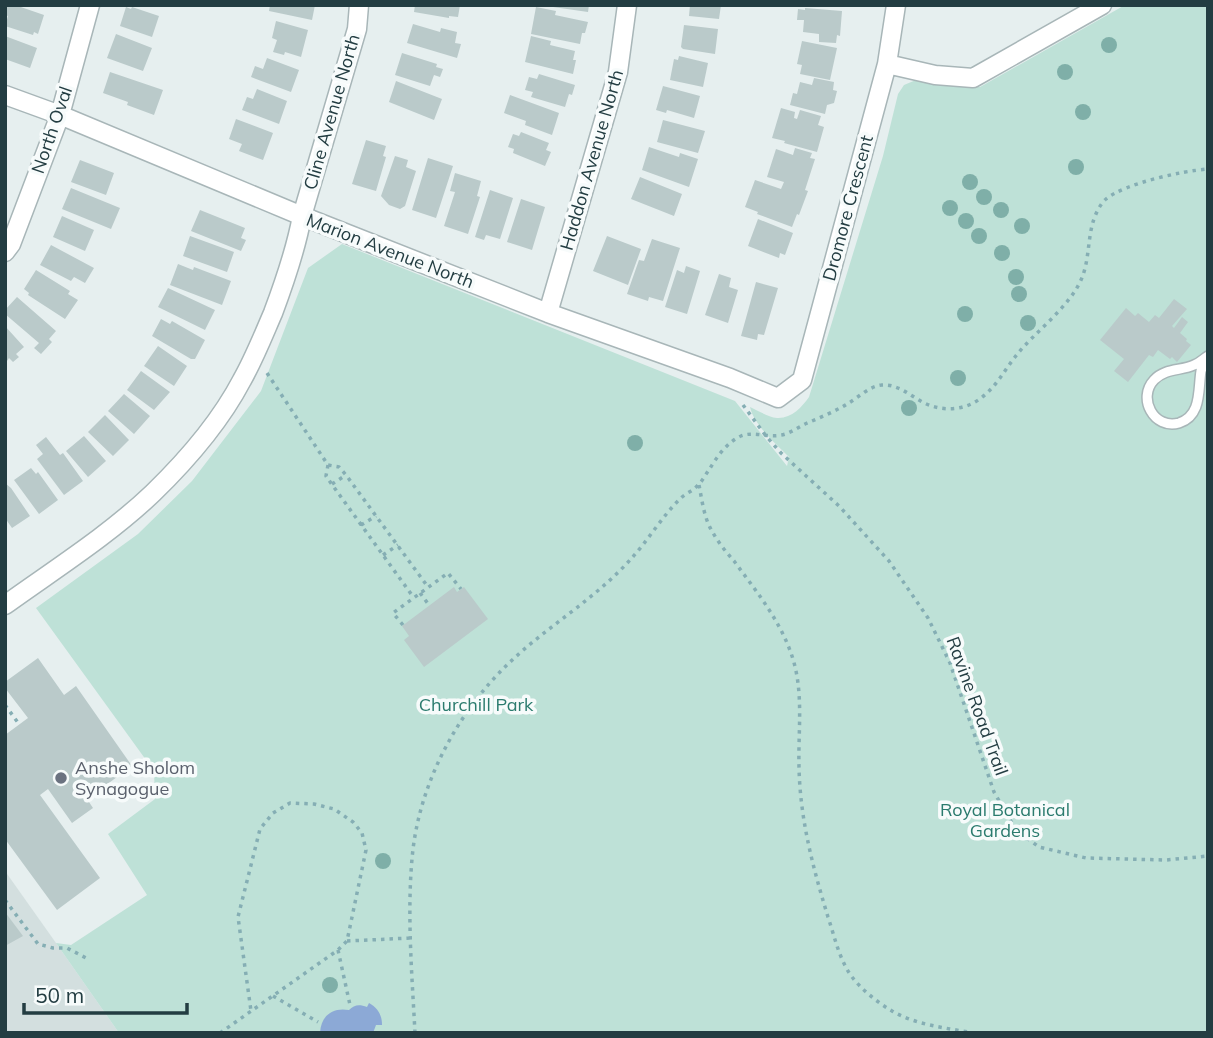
<svg xmlns="http://www.w3.org/2000/svg" width="1213" height="1038" viewBox="0 0 1213 1038" font-family="Mulish,sans-serif">
	<rect width="100%" height="100%" fill="#e6efef"/>
	<path fill="#d3dfdf" d="M5,871L56,943L119,1033H5Z"/>
	<path fill="#bee1d7" d="M1125,5H1208V1033H119L56,943L71,945L147,895L108,834L155,799L154,771L36,608L138,534L192,481L261,391L308,268L342,244L735,401L787,466L789,457C776,444 754,425 750,407C757,410 768,417 777,418C791,419 802,407 809,397L883,156L898,94L904,85L916,80L980,87Z"/>
	<path fill="#8ca9d6" d="M369,1003C378,1008 382,1015 382,1025H376L373,1033H320C321,1016 332,1007 349,1010C354,1005 359,1004 367,1007Z"/>
	<path fill="#bacaca" d="M5,5L12,7L15,5L44,15L38,34L34,32L33,35L5,26L8,16L5,15Z
		M270,5H315L312,20L269,11Z
		M415,5H460L458,17L449,16V18L414,12Z
		M553,5H589L588,12L553,7Z
		M690,5H721L719,19L689,16Z
		M126,7L131,9L132,7L159,16L152,37L120,26Z
		M536,7L556,11L555,15L588,22L585,33H582L580,44L531,34Z
		M805,8L842,11L840,36L837,35L836,43L819,42V34L803,32L804,20H797L798,9L805,10Z
		M276,21L308,30L301,57L285,52L284,55L273,52L277,40L272,38Z
		M413,24L440,32L441,28L457,32L455,43L461,44L457,58L407,43Z
		M684,25L718,29L715,54L683,49L681,47Z
		M116,34L152,48L143,71L107,58Z
		M5,36L37,48L30,68L5,59Z
		M531,36L551,41L550,45L575,51L573,60H576L573,74L525,62Z
		M802,41L837,48L830,80L800,74L802,65L797,64Z
		M402,53L437,64L436,67L443,69L440,77L434,75L430,86L395,75Z
		M679,56L708,63L703,87L670,80L674,59L678,60Z
		M267,58L299,70L291,92L251,77L255,66L263,69Z
		M110,72L163,90L154,115L127,105L128,102L103,93Z
		M539,74L575,85L572,95L569,94L565,107L531,97L533,92L525,90L529,77L537,79Z
		M814,78L834,82L833,90L837,91L834,103L827,105L825,114L790,105L793,93L797,94L800,82L812,85Z
		M396,81L442,99L434,120L389,102Z
		M663,86L700,96L694,118L667,110L666,113L656,110Z
		M257,89L287,101L279,124L242,110L247,97L253,99Z
		M510,95L559,113L552,135L525,125L526,121L504,113Z
		M781,108L795,112L794,118L797,119L800,110L821,116L818,125L824,127L817,152L784,143L785,141L772,138Z
		M236,119L273,133L263,160L239,151L242,144L229,139Z
		M663,120L705,131L698,153L657,142Z
		M521,132L549,143L546,150L551,152L545,166L513,153L514,149L508,147L513,134L519,136Z
		M366,140L386,146L383,156L386,157L376,191L352,184Z
		M649,147L679,157L680,153L698,159L689,187L642,170Z
		M795,148L812,153L810,158L815,159L805,190L808,191L799,215L797,214L792,227L757,214L758,212L745,207L755,180L781,189L784,182L767,177L776,149L793,155Z
		M395,156L408,160L406,167L416,171L405,206L400,209L389,205L381,196Z
		M428,158L453,166L436,218L412,210Z
		M80,160L114,173L106,195L71,182Z
		M455,173L481,181L477,196L480,197L468,234L444,226L455,192L450,191Z
		M640,177L682,194L674,216L631,199Z
		M71,188L120,208L111,229L62,209Z
		M490,190L513,198L500,239L486,235L484,240L475,237Z
		M521,199L545,207L532,250L507,242Z
		M200,210L245,228L241,238L246,240L241,251L191,231Z
		M62,216L94,230L85,251L53,237Z
		M758,219L793,233L785,255L780,253L779,258L748,246Z
		M190,236L234,252L227,272L183,256Z
		M607,236L641,249L628,285L593,271Z
		M652,239L680,248L663,301L649,297L648,301L627,294L639,260L644,261Z
		M51,245L94,268L85,283L74,277L71,281L40,265Z
		M178,264L193,270L194,267L231,281L222,305L170,285Z
		M686,266L700,271L687,314L665,307L677,270L684,273Z
		M36,270L70,291L68,294L78,300L65,319L28,295L29,293L24,289Z
		M719,274L731,278L729,287L738,290L728,323L705,315Z
		M756,282L778,288L764,335L758,334L757,340L741,336Z
		M168,288L215,310L205,330L158,307Z
		M17,297L56,331L49,339L52,342L41,354L34,348L39,343L5,314V310Z
		M1174,299L1187,309L1172,326L1174,328L1182,317L1188,322L1180,333L1187,339L1186,341L1191,345L1177,362L1172,357L1170,359L1158,350L1153,357L1149,355L1128,382L1114,371L1124,359L1100,340L1126,308L1135,316L1138,313L1149,322L1155,315L1159,318Z
		M161,319L170,324L172,321L205,340L195,359H191L152,336Z
		M5,326L24,347L16,354L19,357L13,362L9,358L7,361L5,359Z
		M158,346L187,366L174,386L144,366Z
		M141,371L170,392L154,410L127,390Z
		M124,394L150,416L134,434L108,411Z
		M105,415L129,440L113,456L88,432Z
		M84,436L106,461L88,477L66,451Z
		M46,437L60,455L63,453L83,481L64,495L37,459L43,454L36,445Z
		M31,468L36,474L38,472L58,500L39,514L14,480Z
		M5,483L11,488L30,516L12,528L5,518Z
		M454,587L457,592L464,587L488,619L424,667L404,640L409,636L402,626Z
		M38,658L64,695L76,686L132,766L87,799L93,808L72,823L48,789L40,795L100,878L57,910L5,839V735L28,718L5,688V682Z
		M5,912L23,936L5,946Z"/>
	<g fill="none" stroke-linecap="round" stroke-linejoin="round">
		<defs>
			<path id="lane" d="M1208,356C1205,361 1203,365 1201,371C1198,389 1202,416 1179,423C1154,430 1137,398 1154,380C1165,368 1181,371 1194,365C1200,363 1203,359 1208,356Z"/>
			<path id="street" d="M887,64L935,75L973,78L1102,5
				M5,95L60,115L302,216L548,313L730,378L778,398L802,380L887,64L896,5
				M5,252L11,244L60,115L90,5
				M548,313L618,72L627,5
				M5,605C55,569 109,535 153,493C187,460 220,422 242,380C254,359 263,336 273,313C285,281 296,249 302,216L357,29L359,5"/>
		</defs>
		<use href="#lane" stroke="#a8b6b8" stroke-width="12"/>
		<use href="#street" stroke="#a8b6b8" stroke-width="21"/>
		<path stroke="#85aeb4" stroke-width="3.5" stroke-dasharray="3.5 5" stroke-linecap="butt" d="M267,373L328,465L339,467L346,475L428,587
			M743,405L766,436L781,453L839,506L889,561L928,618L950,663L994,792L1016,830L1039,847L1086,858L1166,860L1208,856
			M328,465L326,476L328,479L414,598
			M332,484L346,475
			M699,485C702,500 704,518 712,531C718,542 726,552 734,561C756,591 780,620 792,656C804,692 798,730 799,767C800,819 813,868 828,917C835,938 839,959 852,977C862,990 877,1002 892,1011C916,1025 946,1028 974,1033
			M361,525L376,516
			M383,555L398,545
			M420,593L429,605
			M403,625L393,613L448,573L461,589
			M5,705L19,724
			M5,900L38,944L53,948H67L90,960
			M347,941L411,938
			M338,950L350,1005
			M273,996L318,1022
			M220,1033L338,950L347,941L366,850L362,833L353,822L334,809L314,804L290,803L273,813L260,829L238,917L251,1011
			M415,1033C412,975 407,916 412,859C418,786 456,714 508,664C546,627 594,600 630,560C647,542 663,515 681,498C686,493 693,491 697,486C702,482 705,475 709,470C716,458 727,442 741,436C753,431 768,438 781,435C789,434 797,428 805,424C819,418 834,412 847,404C858,398 869,386 882,385C896,384 907,393 919,400C938,412 963,412 981,398C996,387 1004,371 1015,357C1035,331 1072,306 1083,275C1089,258 1088,239 1093,222C1095,215 1100,204 1106,199C1126,183 1182,171 1208,169"/>
		<use href="#lane" stroke="#fff" stroke-width="9"/>
		<use href="#street" stroke="#fff" stroke-width="18"/>
	</g>
	<g fill="#7fafa8">
		<circle cx="1109" cy="45" r="8"/>
		<circle cx="1065" cy="72" r="8"/>
		<circle cx="1083" cy="112" r="8"/>
		<circle cx="1076" cy="167" r="8"/>
		<circle cx="970" cy="182" r="8"/>
		<circle cx="984" cy="197" r="8"/>
		<circle cx="950" cy="208" r="8"/>
		<circle cx="1001" cy="210" r="8"/>
		<circle cx="966" cy="221" r="8"/>
		<circle cx="1022" cy="226" r="8"/>
		<circle cx="979" cy="236" r="8"/>
		<circle cx="1002" cy="253" r="8"/>
		<circle cx="1016" cy="277" r="8"/>
		<circle cx="1019" cy="294" r="8"/>
		<circle cx="965" cy="314" r="8"/>
		<circle cx="1028" cy="323" r="8"/>
		<circle cx="958" cy="378" r="8"/>
		<circle cx="909" cy="408" r="8"/>
		<circle cx="635" cy="443" r="8"/>
		<circle cx="383" cy="861" r="8"/>
		<circle cx="330" cy="985" r="8"/>
	</g>
	<circle fill="#6b7280" stroke="#f7fbfb" stroke-width="2.5" cx="61" cy="778" r="7"/>
	<g text-anchor="middle" stroke-width="7" stroke-linejoin="round" paint-order="stroke">
		<g font-size="18" fill="#233d42" stroke="#f7fbfb">
			<text transform="translate(332 112) rotate(-74)" y="6">Cline Avenue North</text>
			<text transform="translate(52 130) rotate(-71)" y="6">North Oval</text>
			<text transform="translate(592 160) rotate(-74)" y="6">Haddon Avenue North</text>
			<text transform="translate(848 208) rotate(-75)" y="6">Dromore Crescent</text>
			<text transform="translate(390 251) rotate(21)" y="6">Marion Avenue North</text>
			<text transform="translate(977 706) rotate(70)" y="6">Ravine Road Trail</text>
		</g>
		<g font-size="18" fill="#2b7b6e" stroke="#f7fbfb">
			<text x="476" y="711">Churchill Park</text>
			<text x="1005" y="816">Royal Botanical<tspan x="1005" dy="21">Gardens</tspan></text>
		</g>
		<g font-size="18" fill="#5b616d" stroke="#f7fbfb" text-anchor="start">
			<text x="75" y="774">Anshe Sholom<tspan x="75" dy="21">Synagogue</tspan></text>
		</g>
	</g>
	<rect width="1213" height="1038" fill="none" stroke="#233d42" stroke-width="14"/>
	<path d="M24 1003v10h163v-10" fill="none" stroke="#233d42" stroke-width="3.5"/>
	<text x="35" y="1003" font-size="21" fill="#233d42" stroke="#f7fbfb" stroke-width="5" paint-order="stroke">50 m</text>
</svg>
